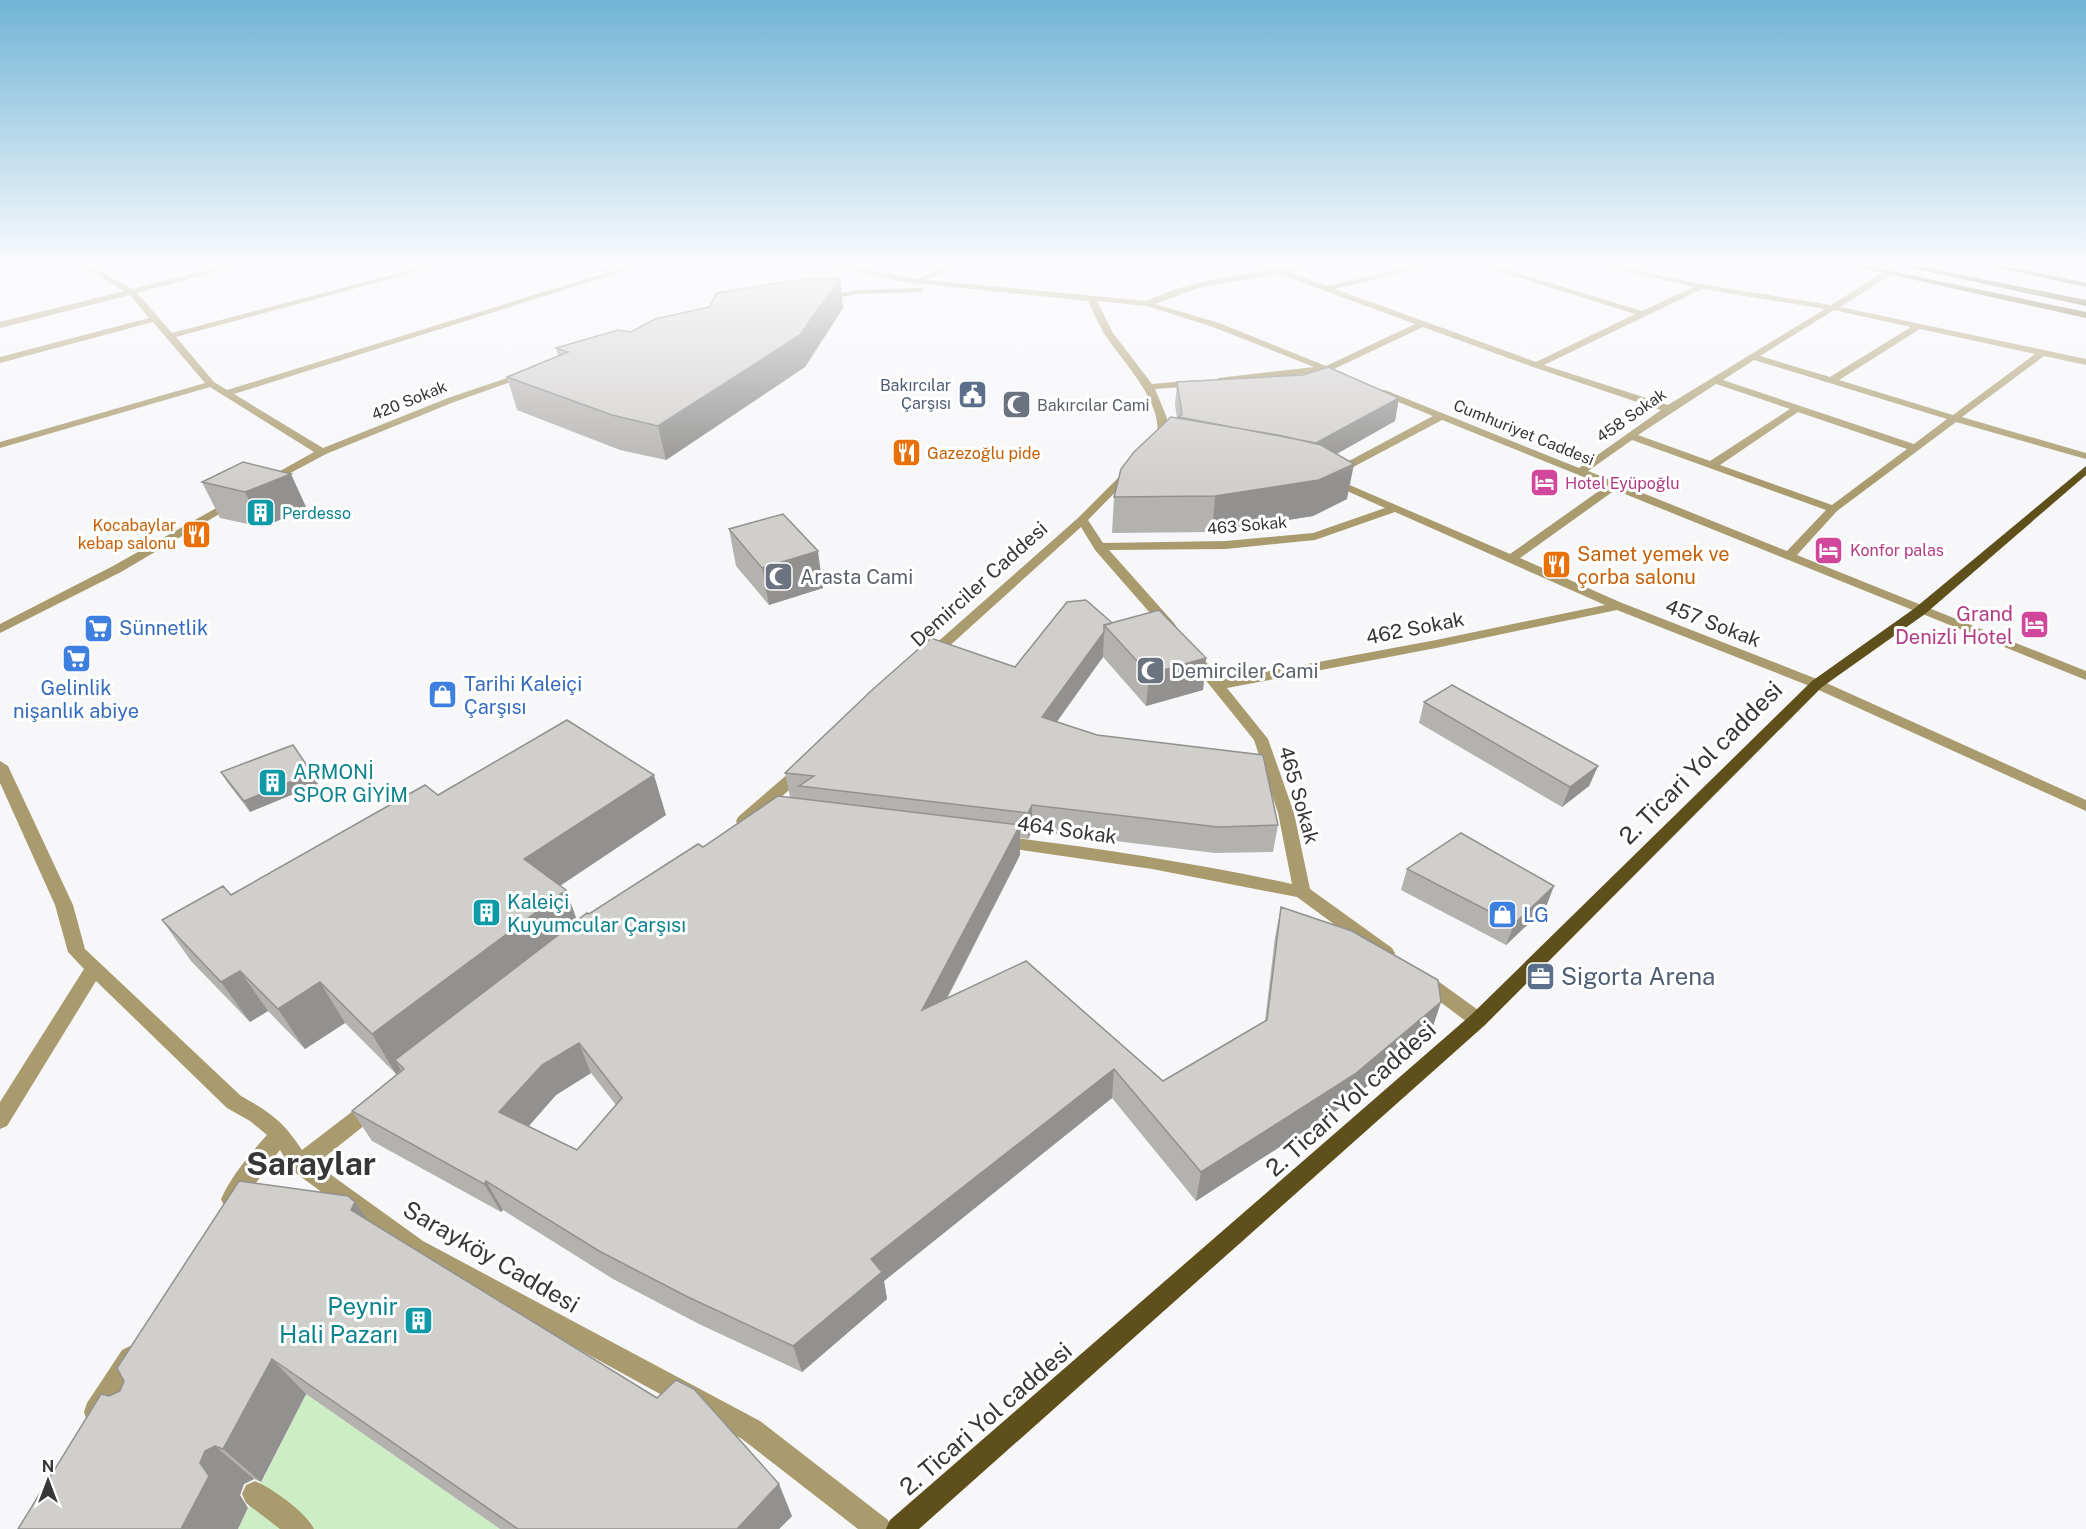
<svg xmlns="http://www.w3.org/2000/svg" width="2086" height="1529" viewBox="0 0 2086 1529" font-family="'Public Sans',sans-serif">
	<rect width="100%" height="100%" fill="#f7f7fa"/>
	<path fill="#cdeec5" d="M306,1394L500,1529H238Z"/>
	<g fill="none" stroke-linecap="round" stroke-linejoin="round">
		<path fill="#a99b6d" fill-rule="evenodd" d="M81,266H91L132,289L223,266H237L137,293L172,333L425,266H438L176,337L214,382L227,390L628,266H640L234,394L323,448L448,398L525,372L533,374L454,402L326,454L268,485L264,484V480L314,452L210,387L0,448V442L205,383L153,322L0,363V357L149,318L130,295L0,328V322L124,291Z
			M829,266H845L917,279L944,266H955L926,280L1147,301C1185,282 1227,277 1269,271L1257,266L1280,269L1310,266L1289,272L1327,286L1413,266H1428L1335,289L1536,362L1635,314L1482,266H1494L1642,311L1693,287L1602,266H1617L1701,284L1831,305L1885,271H1891V275L1840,307L2086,359V365L2044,356L1962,417L2086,453V459L1956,422L1837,511L1797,555L2086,671V680L1615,490L1520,558L1622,603L1822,681L2086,800V811L1812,687L1617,610L1436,648L1227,688L1268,739L1294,813L1310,889L1392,948L1395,953L1392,958L1386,960L1380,958L1297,897L1152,869L994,846L992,842L994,838L1000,836C1098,848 1195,863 1292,884L1278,813L1254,740L1187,657L1185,654L1187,651H1197L1221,680L1436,640L1605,605L1395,512L1315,540L1226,549L1109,550L1174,623L1176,626L1174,629H1164L1095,550L1081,527L935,659H925L923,656L925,653L1078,518L1127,469L1131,468L1136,471L1088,520L1103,543L1226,541L1313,533L1385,508L1327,482L1326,480L1331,477L1510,554L1606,486L1442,420L1340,474H1332V470L1433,416L1379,394V390H1385L1579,468L1661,410L1533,367L1423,327L1334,369L1346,374V378L1325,372L1221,383L1218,382V378L1314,367L1213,327L1147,306L1097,301L1113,333L1152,384L1197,380L1202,383L1197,386L1155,389L1167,418L1164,443L1156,449L1151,446C1176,415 1121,360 1105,335C1098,324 1094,312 1088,301L904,282ZM1279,274L1415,324L1326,366L1219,323L1155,304L1202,287ZM1702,289L1825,309L1668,405L1544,365ZM1834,310L1911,327L1830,377L1760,356ZM1920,329L2035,354L1953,415L1839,380ZM1754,360L1947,419L1914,444L1723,380ZM1716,384L1790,409L1710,461L1638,435ZM1798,412L1907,449L1832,505L1720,465ZM1632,440L1826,510L1787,551L1588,471Z
			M923,288V292H920L858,294L821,300L817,298L858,290Z
			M234,498L240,501L238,503L121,572L0,633V624L113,566Z
			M0,761L8,766L73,905L85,949L241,1096C270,1112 284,1122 302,1150L366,1101L373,1098L380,1101L383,1107L380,1113L316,1164L423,1241L760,1421L888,1520L892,1529H858L742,1439L407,1255L293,1171L280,1150C269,1163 243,1205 232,1209L224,1206L221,1199C232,1175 250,1154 267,1135L250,1121L227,1108L96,981L7,1126L0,1129V1102L84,969L68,952L55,905L0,783Z
			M802,765L810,770L807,774L750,825H738L736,821L738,817L797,766Z
			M1425,974L1431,976L1485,1015L1487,1020L1485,1025L1478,1028L1471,1025L1419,986L1416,981L1419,976Z
			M130,1346L138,1350L142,1358L138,1366L105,1421L96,1424L87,1421L84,1412L87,1403L122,1350Z
			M255,1481C272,1488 307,1513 314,1529H280L246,1503L242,1494L246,1485Z"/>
		<path fill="#5f501b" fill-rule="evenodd" d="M1852,266H1867L2086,312V318Z
			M1903,266H1919L2086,300V306Z
			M1990,266H2006L2086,283V287Z
			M2086,466V475L1925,614L1822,687L1485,1025L919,1529H886L890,1520L1471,1015L1812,681L1915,608Z"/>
	</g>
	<path fill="#b4b2af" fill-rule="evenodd" d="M585,266H622L601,272Z
		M843,308L805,367L666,460L620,450L517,410L507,377L558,356L556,348Z
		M1177,382L1399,398L1395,421L1336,454L1347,499L1313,516L1212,532L1112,533L1114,497L1177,418L1175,405Z
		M243,462L307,509L262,527L220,518L202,482Z
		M729,529L823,588L769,605L736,566Z
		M1110,624L1206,658L1203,690L1146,706L1103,657L1057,722L1278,825L1273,852L1215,853L1032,831L1028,839L1020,838V855L947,999L1163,1081L1265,1021L1275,937L1281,907L1441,1002L1431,1032L1346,1104L1196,1201L1112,1098L884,1281L887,1299L802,1372L699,1324L613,1279L503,1210L501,1212L372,1141L352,1111L401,1070L396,1074L345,1023L305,1049L268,1011L250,1022L191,961L162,920L231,895L438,795L666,815L560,886L577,920L589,914L703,847L790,797L785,773ZM591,1073L616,1105L577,1150L528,1126L556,1095Z
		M1424,702L1598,766L1589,786L1562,807L1419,723Z
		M221,772L318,784L250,812L227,782Z
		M1407,869L1546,907L1506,945L1401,890Z
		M369,1221L792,1516L779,1529H500L306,1394L261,1482L254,1479L244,1484L240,1495L248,1508L109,1396L120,1391L124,1381Z"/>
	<path fill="#92918f" d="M600,266H622L601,272Z
		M840,278L843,308L805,367L666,460L658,426Z
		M1399,398L1395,421L1312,468L1316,443Z
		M1354,464L1347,499L1313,516L1212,532L1215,496Z
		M291,474L307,509L262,527L245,492Z
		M818,551L823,588L769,605L762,568Z
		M1104,632L1103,657L1042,742V717Z
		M1206,658L1203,690L1146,706L1149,674Z
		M1598,766L1589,786L1562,807L1570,787Z
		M312,773L318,784L250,812L244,801Z
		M654,775L666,815L540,899L524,859Z
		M1032,805V831L1028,839V813Z
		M1020,825V855L925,1040L922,1010Z
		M1554,886L1546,907L1506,945L1514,924Z
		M566,890L581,931L395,1060L401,1070L396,1074L372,1034Z
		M240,971L268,1011L250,1022L221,982Z
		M320,982L345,1023L305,1049L278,1009Z
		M1441,1002L1431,1032L1346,1104L1196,1201L1201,1172Z
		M579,1043L591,1073L556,1095L515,1142L499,1112L542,1065Z
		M1114,1069L1112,1098L884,1281L887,1299L802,1372L793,1346L871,1259Z
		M486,1181L503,1210L501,1212L484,1184Z
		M355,1202L383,1240L351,1210Z
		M272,1359L306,1394L261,1482L223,1449Z
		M215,1446L254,1479L244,1484L240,1495L248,1508L238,1529H181L200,1463L205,1451Z
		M779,1484L792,1516L779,1529H737Z"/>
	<path fill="#d1cfcc" stroke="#92918f" stroke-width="1.5" fill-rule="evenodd" d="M840,278L800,335L658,426L612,415L507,377L568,352L556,348L618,330L631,332L655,319L709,307L717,293L804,279Z
		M1328,367L1399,398L1316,443L1179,417L1182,414L1177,382L1303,375Z
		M1171,417L1278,435L1321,445L1354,464L1319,480L1215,496L1114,497L1121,469L1134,452Z
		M243,462L291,474L245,492L202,482Z
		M783,514L818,551L762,568L729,529Z
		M1086,600L1111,622L1110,624L1104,625V632L1042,717L1097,735L1263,755L1278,825L1218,827L1032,805L1028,813L799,786L814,776L785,773L872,690L931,638L1015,667L1067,602Z
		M1159,610L1206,658L1149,674L1104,625Z
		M1452,685L1598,766L1570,787L1424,702Z
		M567,720L654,775L524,859L566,890L372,1034L320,982L278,1009L240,971L221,982L162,920L223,886L231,895L425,785L438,795Z
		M293,745L312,773L244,801L221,772Z
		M778,796L1020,825L922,1010L1026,961L1163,1081L1267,1020L1281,907L1352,931L1438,980L1441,1002L1355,1074L1201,1172L1114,1069L871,1259L882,1272L793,1346L688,1297L599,1251L486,1181L484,1184L352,1111L404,1069L395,1060L587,913L589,914L698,844L703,847ZM579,1043L622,1098L577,1150L499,1112L542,1065Z
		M1461,833L1554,886L1514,924L1407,869Z
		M239,1181L348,1196L355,1202L351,1210L657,1398L676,1380L694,1389L779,1484L737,1529H518L272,1359L223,1449L215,1446L205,1451L200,1463L209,1476L181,1529H18L101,1394L109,1396L120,1391L124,1381L117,1368Z"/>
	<linearGradient id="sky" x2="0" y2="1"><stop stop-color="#71b4d6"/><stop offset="0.55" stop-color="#fbfbfd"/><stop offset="1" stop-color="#fbfbfd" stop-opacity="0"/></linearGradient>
	<rect width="2086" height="480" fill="url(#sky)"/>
	<defs>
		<symbol id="civic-square" viewBox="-11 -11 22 22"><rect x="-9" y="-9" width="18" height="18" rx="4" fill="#5c6f8a" stroke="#fff"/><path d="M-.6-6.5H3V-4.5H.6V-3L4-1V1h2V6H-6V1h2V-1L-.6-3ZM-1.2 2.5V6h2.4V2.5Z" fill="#fff"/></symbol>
		<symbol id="mosque-square" viewBox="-11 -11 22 22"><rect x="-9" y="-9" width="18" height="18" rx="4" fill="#6b7280" stroke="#fff"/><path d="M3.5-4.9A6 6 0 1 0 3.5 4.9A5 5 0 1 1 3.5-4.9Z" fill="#fff"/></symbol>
		<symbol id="restaurant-square" viewBox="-11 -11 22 22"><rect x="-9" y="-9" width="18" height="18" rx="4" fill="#e8710a" stroke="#fff"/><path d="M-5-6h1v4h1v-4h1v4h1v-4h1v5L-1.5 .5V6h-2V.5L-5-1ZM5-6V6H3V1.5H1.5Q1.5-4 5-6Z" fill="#fff"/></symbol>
		<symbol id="hotel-square" viewBox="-11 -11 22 22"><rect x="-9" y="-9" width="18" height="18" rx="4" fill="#d1479c" stroke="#fff"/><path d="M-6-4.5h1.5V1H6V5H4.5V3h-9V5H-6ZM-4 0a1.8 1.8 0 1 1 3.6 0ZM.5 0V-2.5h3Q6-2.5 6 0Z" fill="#fff"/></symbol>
		<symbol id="building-square" viewBox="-11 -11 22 22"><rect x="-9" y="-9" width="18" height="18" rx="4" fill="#0f9aa8" stroke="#fff"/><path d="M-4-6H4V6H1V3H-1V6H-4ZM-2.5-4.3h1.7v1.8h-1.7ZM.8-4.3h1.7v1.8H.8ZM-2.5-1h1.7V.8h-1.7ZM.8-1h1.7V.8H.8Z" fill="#fff"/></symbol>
		<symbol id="supermarket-square" viewBox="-11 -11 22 22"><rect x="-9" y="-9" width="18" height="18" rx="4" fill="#3f7fe0" stroke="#fff"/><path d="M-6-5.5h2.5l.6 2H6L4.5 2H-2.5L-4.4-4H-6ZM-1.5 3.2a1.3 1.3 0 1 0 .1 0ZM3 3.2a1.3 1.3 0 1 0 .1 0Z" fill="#fff"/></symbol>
		<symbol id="shop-square" viewBox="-11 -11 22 22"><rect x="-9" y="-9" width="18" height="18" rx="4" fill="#3f7fe0" stroke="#fff"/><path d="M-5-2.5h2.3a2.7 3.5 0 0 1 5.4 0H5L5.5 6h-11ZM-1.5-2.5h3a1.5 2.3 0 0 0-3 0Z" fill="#fff"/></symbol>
		<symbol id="office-square" viewBox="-11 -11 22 22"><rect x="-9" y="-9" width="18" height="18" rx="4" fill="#5c6f8a" stroke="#fff"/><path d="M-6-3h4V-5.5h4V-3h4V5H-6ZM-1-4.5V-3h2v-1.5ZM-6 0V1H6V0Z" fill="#fff"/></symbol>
	</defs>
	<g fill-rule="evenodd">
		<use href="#civic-square" x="956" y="378" width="33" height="33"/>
		<use href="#mosque-square" x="1000" y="388" width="33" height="33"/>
		<use href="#restaurant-square" x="890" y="436" width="33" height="33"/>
		<use href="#hotel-square" x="1528" y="466" width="33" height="33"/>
		<use href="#building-square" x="244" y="496" width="33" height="33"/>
		<use href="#restaurant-square" x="180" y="518" width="33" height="33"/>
		<use href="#hotel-square" x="1812" y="534" width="33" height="33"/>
		<use href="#restaurant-square" x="1540" y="548" width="33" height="33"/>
		<use href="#mosque-square" x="762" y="560" width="33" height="33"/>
		<use href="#hotel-square" x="2018" y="608" width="33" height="33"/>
		<use href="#supermarket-square" x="82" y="612" width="33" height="33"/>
		<use href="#supermarket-square" x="60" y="642" width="33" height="33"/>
		<use href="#mosque-square" x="1134" y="654" width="33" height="33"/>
		<use href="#shop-square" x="426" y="678" width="33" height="33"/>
		<use href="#building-square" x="256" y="766" width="33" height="33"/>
		<use href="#building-square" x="470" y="896" width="33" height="33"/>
		<use href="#shop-square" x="1486" y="898" width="33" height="33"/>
		<use href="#office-square" x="1524" y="960" width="33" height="33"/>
		<use href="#building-square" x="402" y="1304" width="33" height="33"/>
	</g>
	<g text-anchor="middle" stroke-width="6" stroke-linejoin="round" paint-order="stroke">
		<g font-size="16" fill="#4e5e75" stroke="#fff" text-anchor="end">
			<text x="951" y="391">Bakırcılar<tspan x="951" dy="18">Çarşısı</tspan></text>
		</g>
		<g font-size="16" fill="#373738" stroke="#fff">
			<text transform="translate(409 400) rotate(-22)" y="6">420 Sokak</text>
			<text transform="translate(1631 415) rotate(-35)" y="6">458 Sokak</text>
			<text transform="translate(1524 432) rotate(22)" y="6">Cumhuriyet Caddesi</text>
			<text transform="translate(1247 525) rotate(-5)" y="6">463 Sokak</text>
		</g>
		<g font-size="16" fill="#5b616d" stroke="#fff" text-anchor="start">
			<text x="1037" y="411">Bakırcılar Cami</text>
		</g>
		<g font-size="16" fill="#c56008" stroke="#fff" text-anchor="start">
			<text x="927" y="459">Gazezoğlu pide</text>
			<text x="176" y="531" text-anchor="end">Kocabaylar<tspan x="176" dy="18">kebap salonu</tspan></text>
		</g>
		<g font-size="16" fill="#b23c85" stroke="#fff" text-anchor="start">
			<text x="1565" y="489">Hotel Eyüpoğlu</text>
			<text x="1850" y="556">Konfor palas</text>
		</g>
		<g font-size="16" fill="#0d838f" stroke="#fff" text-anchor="start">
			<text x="282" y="519">Perdesso</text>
		</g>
		<g font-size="20" fill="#c56008" stroke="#fff" text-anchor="start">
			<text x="1577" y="561">Samet yemek ve<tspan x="1577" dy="23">çorba salonu</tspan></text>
		</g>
		<g font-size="20" fill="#5b616d" stroke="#fff" text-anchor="start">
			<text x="800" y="584">Arasta Cami</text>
			<text x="1171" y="678">Demirciler Cami</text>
		</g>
		<g font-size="20" fill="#373738" stroke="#fff">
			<text transform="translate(979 584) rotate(-42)" y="7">Demirciler Caddesi</text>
			<text transform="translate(1713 623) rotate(21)" y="7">457 Sokak</text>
			<text transform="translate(1415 628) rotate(-11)" y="7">462 Sokak</text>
			<text transform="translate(1299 795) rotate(74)" y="7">465 Sokak</text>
			<text transform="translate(1067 830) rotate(8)" y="7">464 Sokak</text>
		</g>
		<g font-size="20" fill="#b23c85" stroke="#fff" text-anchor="end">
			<text x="2013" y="621">Grand<tspan x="2013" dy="23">Denizli Hotel</tspan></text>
		</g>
		<g font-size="20" fill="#366cbe" stroke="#fff" text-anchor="start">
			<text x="119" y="635">Sünnetlik</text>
			<text x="464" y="691">Tarihi Kaleiçi<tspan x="464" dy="23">Çarşısı</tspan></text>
			<text x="76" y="695" text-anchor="middle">Gelinlik<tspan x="76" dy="23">nişanlık abiye</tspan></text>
			<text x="1523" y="922">LG</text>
		</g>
		<g font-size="20" fill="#0d838f" stroke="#fff" text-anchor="start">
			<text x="293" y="779">ARMONİ<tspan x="293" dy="23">SPOR GİYİM</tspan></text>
			<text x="507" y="909">Kaleiçi<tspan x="507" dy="23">Kuyumcular Çarşısı</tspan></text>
		</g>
		<g font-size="24" fill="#373738" stroke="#fff">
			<text transform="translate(1701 763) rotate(-45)" y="8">2. Ticari Yol caddesi</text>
			<text transform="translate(1351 1099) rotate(-42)" y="8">2. Ticari Yol caddesi</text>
			<text transform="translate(491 1257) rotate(30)" y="8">Sarayköy Caddesi</text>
			<text transform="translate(986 1419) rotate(-41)" y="8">2. Ticari Yol caddesi</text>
		</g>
		<g font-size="24" fill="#4e5e75" stroke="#fff" text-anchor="start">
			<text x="1561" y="985">Sigorta Arena</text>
		</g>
		<g font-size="24" fill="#0d838f" stroke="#fff" text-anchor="end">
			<text x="398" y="1315">Peynir<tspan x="398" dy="28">Hali Pazarı</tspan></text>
		</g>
		<g font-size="32" font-weight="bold" fill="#373738" stroke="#fff">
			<text x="311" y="1175">Saraylar</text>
		</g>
	</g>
	<g transform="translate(48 1481)" stroke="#ffffff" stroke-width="4.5" paint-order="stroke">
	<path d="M0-4.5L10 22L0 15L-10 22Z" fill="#373738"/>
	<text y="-9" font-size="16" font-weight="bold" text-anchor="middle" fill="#373738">N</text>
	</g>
</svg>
